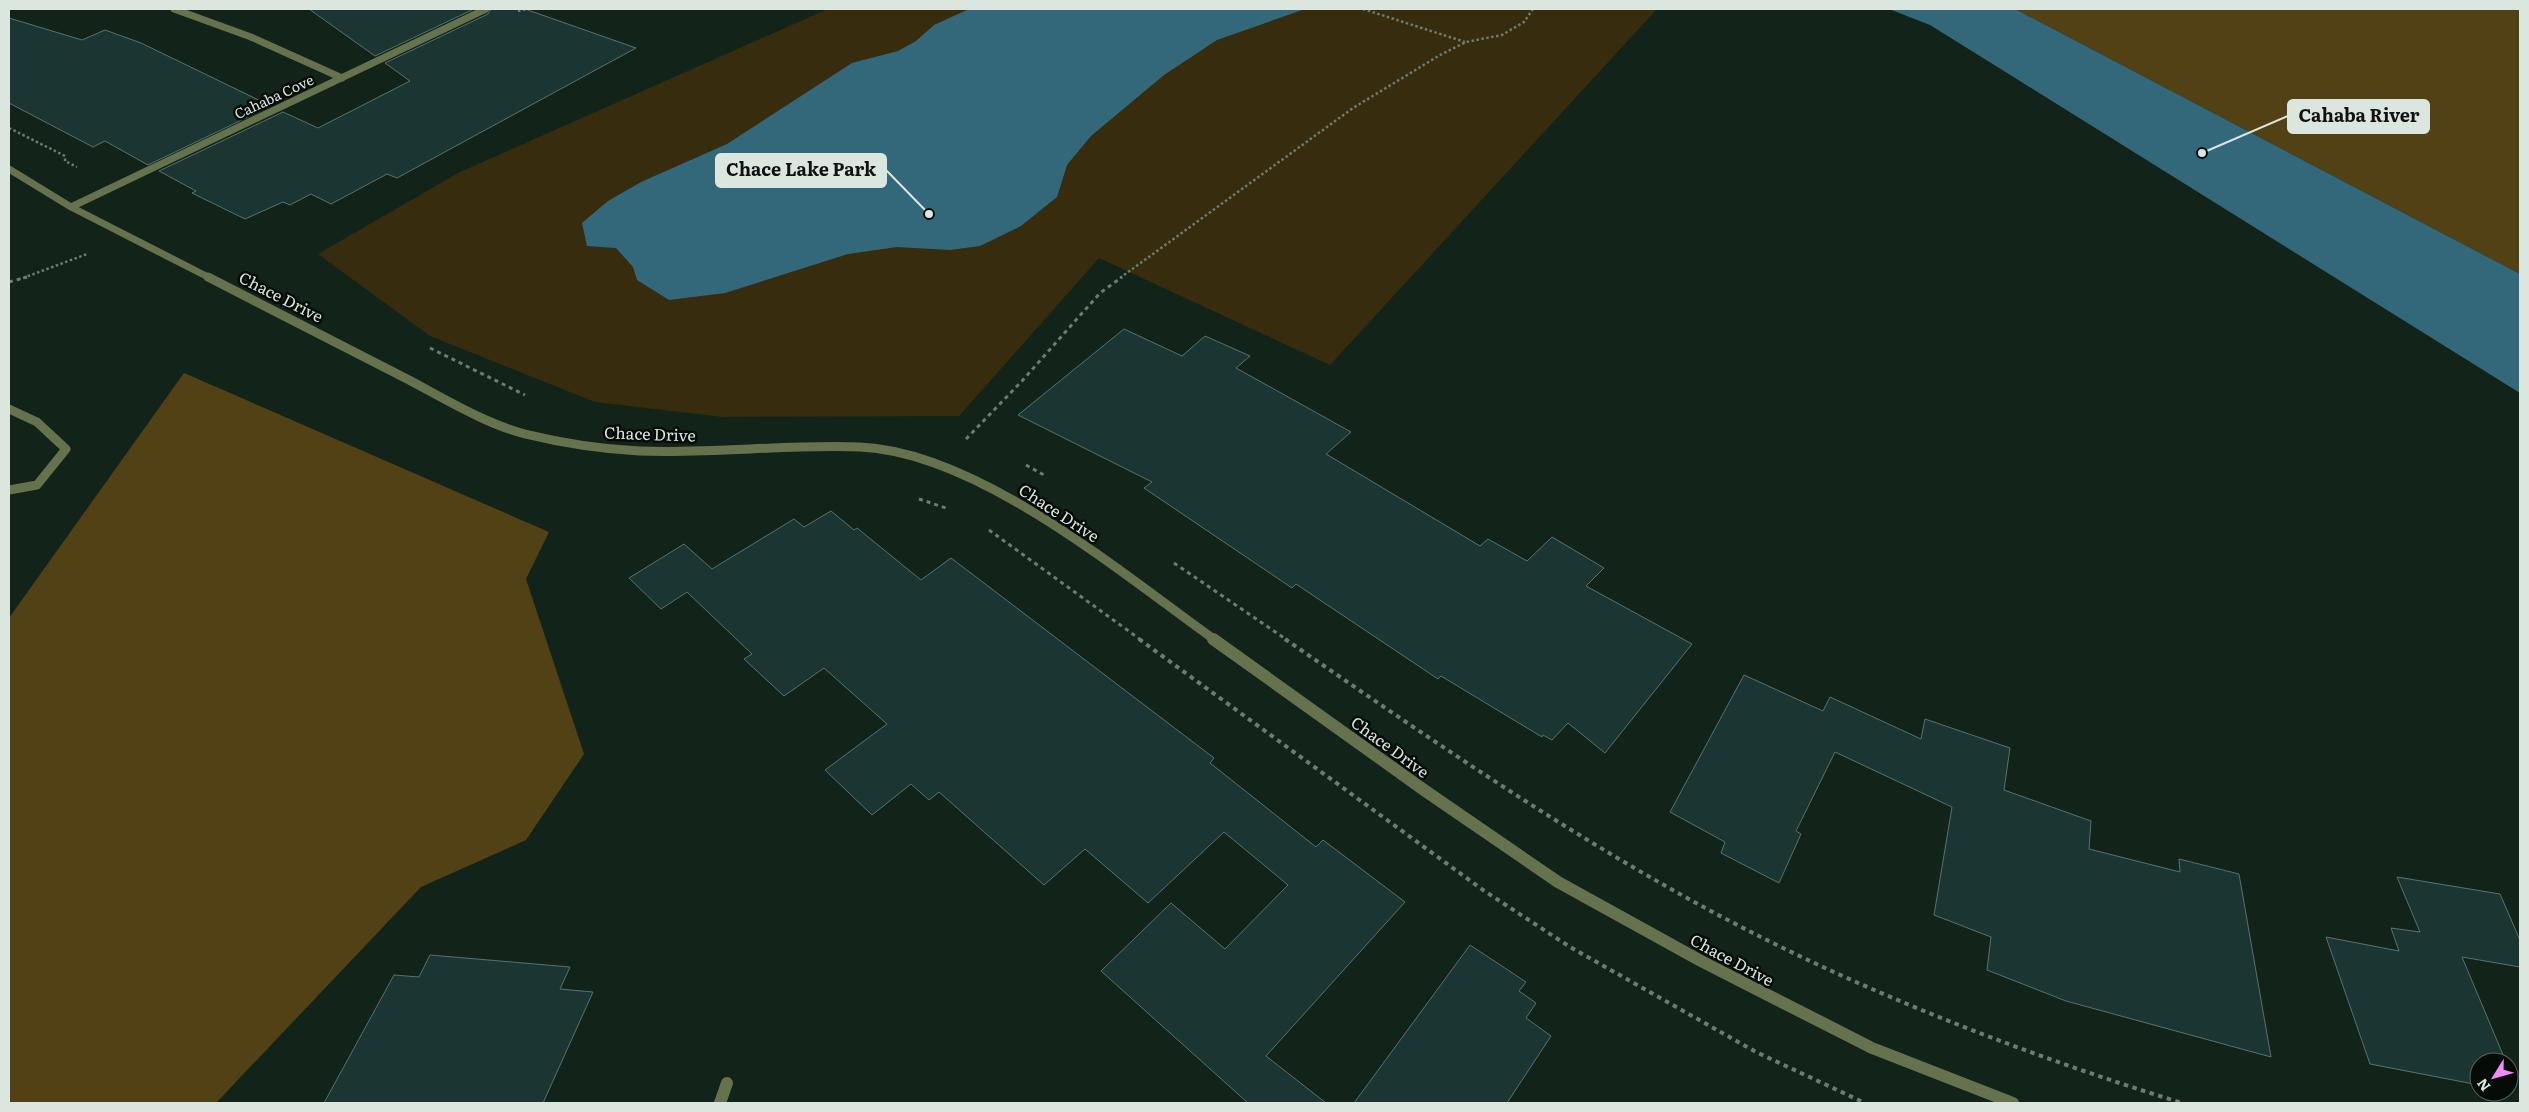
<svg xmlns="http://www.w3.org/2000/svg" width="2529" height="1112" viewBox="0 0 2529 1112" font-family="Literata,serif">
	<rect width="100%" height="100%" fill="#122419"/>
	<path fill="#372c0d" d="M828,9H1657L1330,365L1099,258L959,416L723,417L595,402L430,336L318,254L458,173Z"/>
	<path fill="#514115" d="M2013,9H2520V274L2017,10Z
		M184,373L549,532L526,579L584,754L526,840L421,887L216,1103H9V618Z"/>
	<path fill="#33687b" d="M969,9H1305L1217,40L1164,75L1091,136L1067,165L1057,197L1021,226L980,246L950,250L897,247L848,254L725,293L669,300L637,280L633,267L616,248L587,246L582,223L608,201L641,182L727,144L852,63L898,51L916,41L934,25Z
		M1889,9L2017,10L2520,274V393L1930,25Z"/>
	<path fill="#1b3533" stroke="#56726f" d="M309,9H474L375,56Z
		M491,9H525L636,48L397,178L387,174L331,204L311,194L290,205L283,202L245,219L192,193L196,191L159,171L283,112L318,128L410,81L385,63L488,14Z
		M9,18L82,40L105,30L141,43L271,106L148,165L105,141L93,147L9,103Z
		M1124,329L1182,356L1205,336L1250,356L1236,368L1351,432L1326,454L1480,546L1488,539L1527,561L1552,537L1604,568L1586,586L1692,644L1605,753L1568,723L1552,740L1543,735L1542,737L1441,676L1438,679L1296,584L1292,588L1144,488L1152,482L1018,415Z
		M831,511L854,530L857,528L921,580L951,558L1214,758L1210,763L1316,847L1323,840L1405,902L1266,1056L1326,1103H1248L1101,971L1171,903L1225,949L1288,885L1224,832L1148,903L1085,849L1044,885L939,792L929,800L911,784L872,815L825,770L887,724L824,668L784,696L744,659L752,654L687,592L661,609L629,578L684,544L712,569L794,519L804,527Z
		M1744,675L1823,711L1830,697L1921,739L1925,719L2010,748L2004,790L2091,821L2089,849L2180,872L2179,859L2239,874L2271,1057L2066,1001L1987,970L1991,937L1934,915L1952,807L1835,752L1796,831L1801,834L1779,883L1721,853L1725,842L1670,812Z
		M2397,877L2500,894L2520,940V967L2462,957L2506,1062H2479V1085L2370,1064L2326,937L2399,951L2391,928L2420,932Z
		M1470,945L1526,982L1519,991L1536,1003L1526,1018L1551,1036L1507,1103H1354Z
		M430,955L570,967L560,989L593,992L543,1103H324L394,975L419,977Z"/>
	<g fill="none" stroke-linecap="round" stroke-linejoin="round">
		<path stroke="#6d7c73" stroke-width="2.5" stroke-dasharray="2.5 2.5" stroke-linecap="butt" d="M1363,9L1465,42
			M518,11L527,9
			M9,128L65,156V161L77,167
			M23,278L87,254
			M1120,278L1353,108L1440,55L1466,42L1502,35L1524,22L1533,9"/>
		<path stroke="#6d7c73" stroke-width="3" stroke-dasharray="4 4" stroke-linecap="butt" d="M9,282L27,277
			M430,348L525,395
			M966,439L1022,381L1100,293L1122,277
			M1026,465L1044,475
			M919,499L946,508
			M989,530L1141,640
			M1174,563L1287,640"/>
		<path stroke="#6d7c73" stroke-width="4" stroke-dasharray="4.5 4.5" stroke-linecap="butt" d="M1139,639L1483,890L1570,947L1756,1052L1865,1103
			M1285,639C1436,743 1588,849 1751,932C1886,1001 2037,1058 2182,1103"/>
		<path stroke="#66724d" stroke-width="7" d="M174,9L251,37L342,78"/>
		<path stroke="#66724d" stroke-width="9" d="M9,409L37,422L66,449L37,485L9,490"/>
		<path stroke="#66724d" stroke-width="12" d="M720,1103L727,1083"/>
		<path stroke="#66724d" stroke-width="7" d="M9,169L71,207L210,278
			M71,207L486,9"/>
		<path stroke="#66724d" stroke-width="9" d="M208,277C275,312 342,346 409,380C445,399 486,424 525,434C562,443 600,449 639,451C713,454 787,444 860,447C978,452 1121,573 1215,640"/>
		<path stroke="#66724d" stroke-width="12" d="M1213,639L1424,790L1558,882L1701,961L1872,1048L2013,1103"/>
	</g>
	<g text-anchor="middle" stroke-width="5" stroke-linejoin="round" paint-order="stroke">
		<g font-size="14" fill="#dbe6df" stroke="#050b07">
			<text transform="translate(274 97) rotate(-25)" y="5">Cahaba Cove</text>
		</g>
		<g font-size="16" fill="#dbe6df" stroke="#050b07">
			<text transform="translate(281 297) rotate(27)" y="6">Chace Drive</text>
			<text transform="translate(650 434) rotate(2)" y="6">Chace Drive</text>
			<text transform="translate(1059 513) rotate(33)" y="6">Chace Drive</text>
			<text transform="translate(1390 747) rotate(36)" y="6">Chace Drive</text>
			<text transform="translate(1732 960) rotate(28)" y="6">Chace Drive</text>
		</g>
	</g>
	<path fill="none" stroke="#dbe6df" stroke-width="2" d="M2202 153L2288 116M929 214L886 170"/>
	<g fill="#dbe6df" stroke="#050b07" stroke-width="2">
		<circle cx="2202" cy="153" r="5"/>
		<circle cx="929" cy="214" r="5"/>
	</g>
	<g fill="#dbe6df" stroke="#dbe6df" stroke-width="2">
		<rect x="2288" y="100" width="141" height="33" rx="5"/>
		<rect x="716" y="154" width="170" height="33" rx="5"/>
	</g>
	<g font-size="18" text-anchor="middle" font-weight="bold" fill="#111">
		<text x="2359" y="122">Cahaba River</text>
		<text x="801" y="176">Chace Lake Park</text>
	</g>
	<rect width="2529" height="1112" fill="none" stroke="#dbe6df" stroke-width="20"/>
	<g transform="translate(2494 1077) rotate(233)"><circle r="24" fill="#050b07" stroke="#5b635d"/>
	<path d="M0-4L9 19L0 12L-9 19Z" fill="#ef8bf7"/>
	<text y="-8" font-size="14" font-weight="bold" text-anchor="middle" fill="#dbe6df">N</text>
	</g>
</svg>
